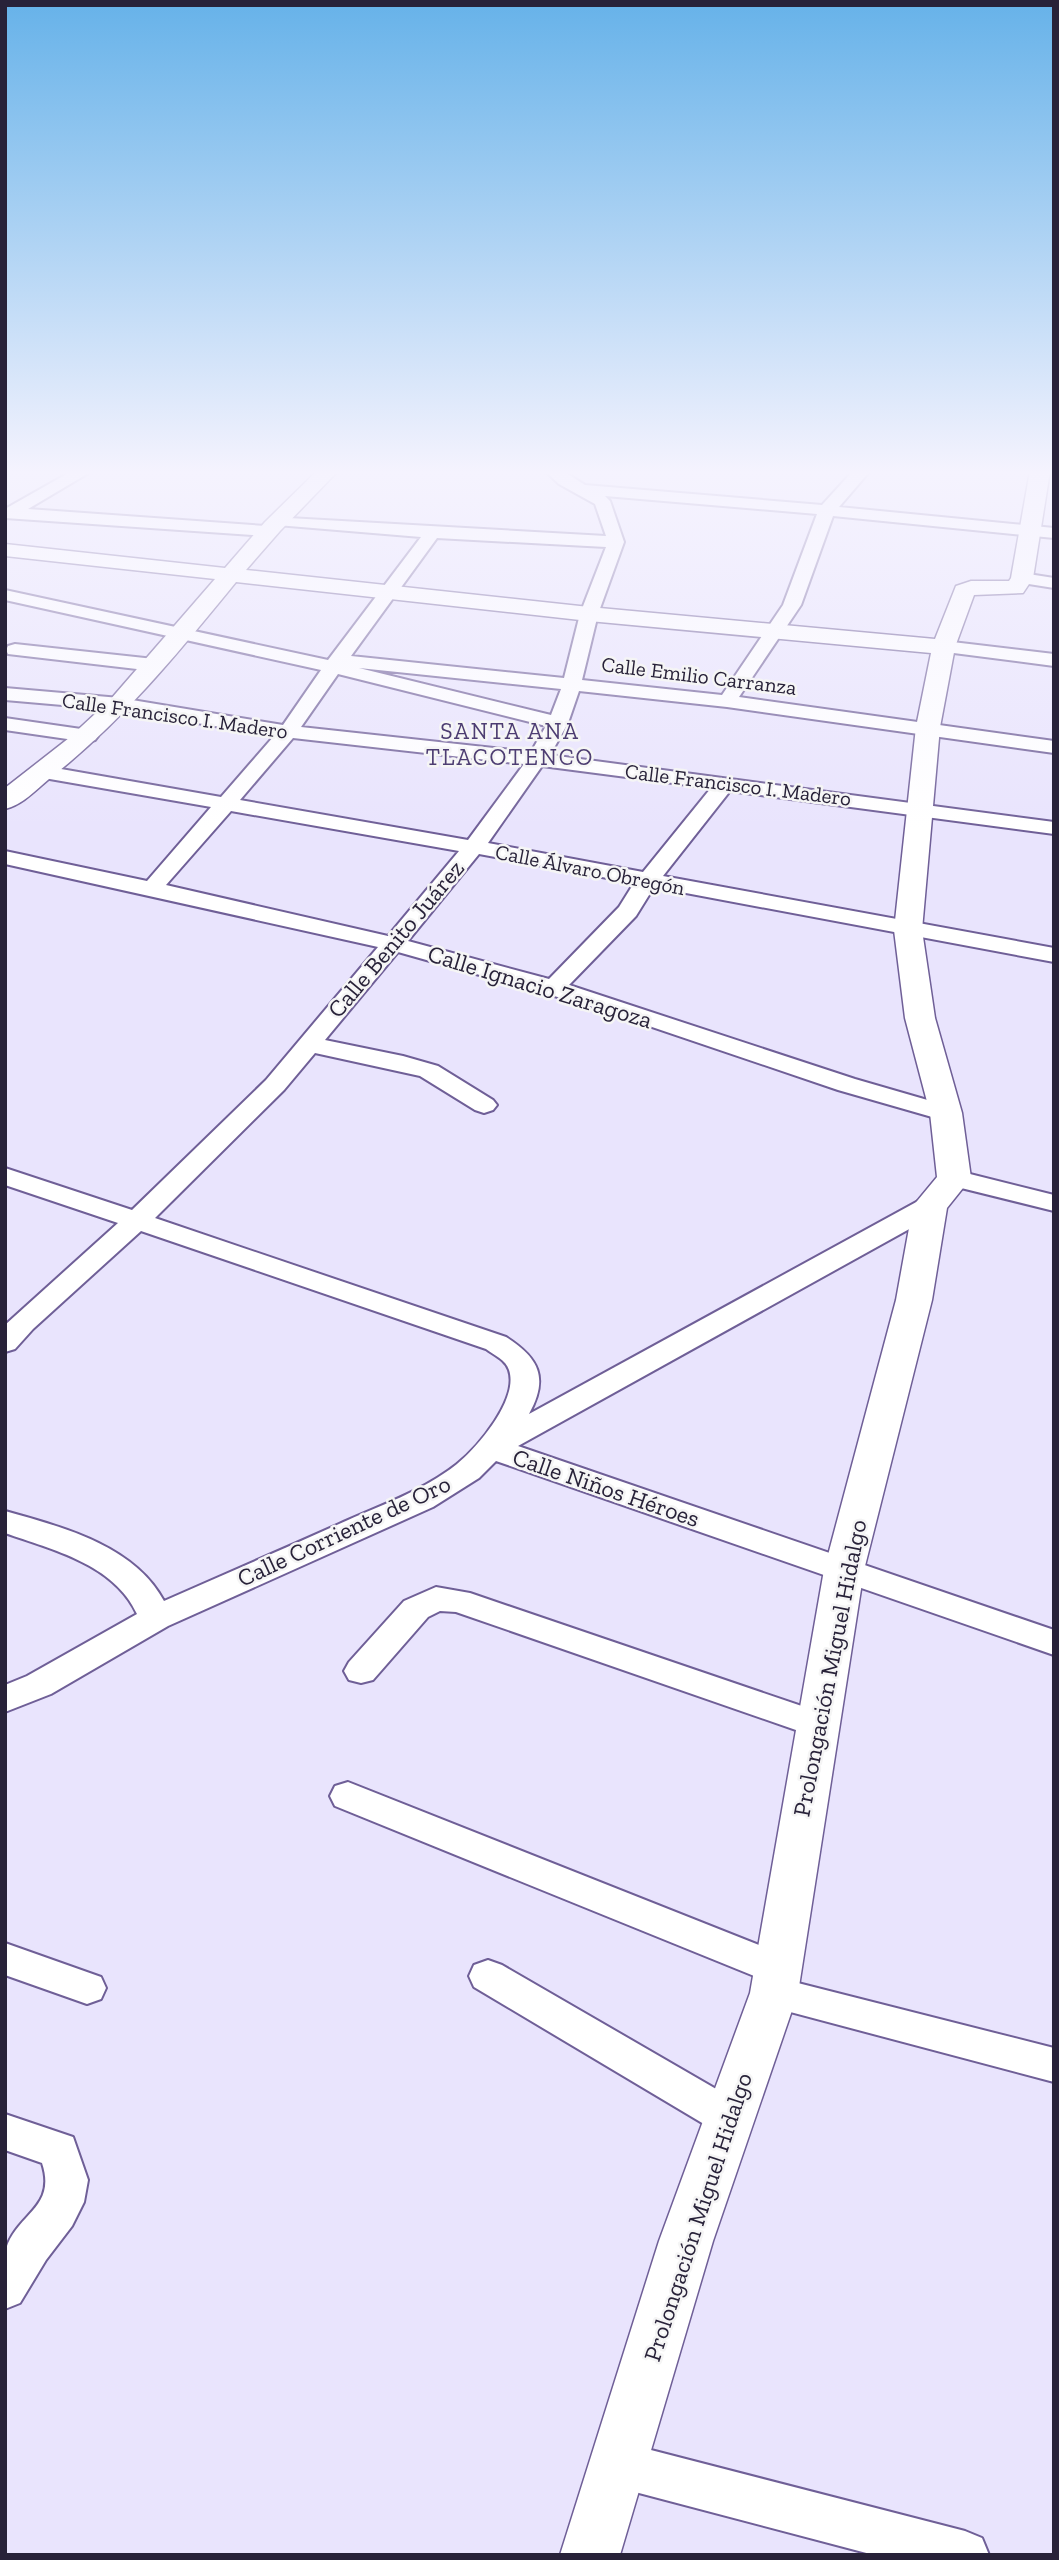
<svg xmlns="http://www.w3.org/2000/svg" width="1059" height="2560" viewBox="0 0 1059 2560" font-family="'Zilla Slab',serif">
	<rect width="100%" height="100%" fill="#e9e4fd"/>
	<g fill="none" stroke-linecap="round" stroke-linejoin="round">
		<defs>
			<path id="minor" d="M72,471H92L28,509L266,526L274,531L266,536L5,518V509Z
				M545,471H563L585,485L822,505L853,471H870L839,507L1054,528V538L833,516L801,605L739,697L1054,741V753L727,707L579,691L568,723L550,755L1054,822V834L730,791L663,876L1054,948V962L654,887L636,916L569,985L855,1079L955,1108L959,1113L955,1118L946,1121L838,1090L593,1007L398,952L325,1040L403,1056L438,1066L493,1100L497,1105L493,1110L484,1113L475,1110L420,1076L315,1053L284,1090L155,1218L506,1337C539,1358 549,1378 529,1414L920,1200L930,1198L940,1200L943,1206L940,1212L518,1446L1054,1630V1655L496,1461L479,1478L433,1507L168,1626L51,1694L5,1712V1685L27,1676L137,1614C114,1564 53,1550 5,1533V1511C62,1527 134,1545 164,1601C223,1575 281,1550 339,1524C379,1506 423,1491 457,1464C478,1447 519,1399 509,1370C506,1360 494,1355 486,1349L141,1231L33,1329L15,1349L5,1352V1325L118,1223L5,1185V1168L132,1210L266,1080L378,947L5,864V851L147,881L211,807L44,778L37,776L34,772L37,768L44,766L221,797L274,736L120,710L5,700V688L120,698L283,725L321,670L5,600V590L328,660L421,537L277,525L269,520L271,517L606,536L595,504L559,484ZM605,496L817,514L783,605L722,695L582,680L598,614L624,542L610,501ZM437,538L606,547L580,614L564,678L351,656ZM359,668L561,689L551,715ZM338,674L546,726L531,752L301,727ZM293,738L524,764L468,840L240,800ZM542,766L711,788L643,872L488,843ZM231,811L459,851L388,936L166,885ZM479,854L634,883L619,907L549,979L408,941Z
				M1022,573L1054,578V588L1016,582L1013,578L1016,574Z
				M944,641L1054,654V666L938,651L935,647Z
				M15,644L154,659L163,665L154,671L8,654L6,650L8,646Z
				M5,718L88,730L95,732L98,736L95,740L88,742L5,730Z
				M954,1170L1054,1195V1211L945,1184L941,1178L945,1172Z
				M436,1587L470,1593L831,1716L836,1725L831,1734L819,1738L456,1612L440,1611L428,1617L373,1680L361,1683L349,1680L344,1671L349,1662L404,1601Z
				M348,1782L792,1958L797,1969L790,1981L1054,2048V2082L760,2004L755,1993L760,1982L764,1980L335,1806L330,1796L335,1786Z
				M5,1943L101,1977L106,1988L101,1999L87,2004L5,1975Z
				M488,1960L502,1965L742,2104L748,2117L742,2130L728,2135L714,2130L474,1987L469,1976L474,1965Z
				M5,2114L73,2137L88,2180L84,2202L72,2226L46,2260L20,2303L5,2309C5,2293 1,2263 6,2249C17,2213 57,2208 42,2163L5,2150Z
				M620,2442L965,2531L982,2538L989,2555H874L620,2488L604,2481L597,2465L604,2449Z"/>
			<path id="tertiary" d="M317,471H338L280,531L246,570L589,607L935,639L956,586L971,581H1009L1011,578L1030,471H1050L1033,578L1023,593L974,595L955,647L940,727L922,930L935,1018L962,1113L971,1178L947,1208L932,1300L864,1570L798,1993L713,2241L620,2555H560L659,2241L750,1993L824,1570L896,1300L913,1206L937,1177L930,1113L905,1018L894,930L916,727L931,653L589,621L236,582C178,653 122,722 49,779C36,790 22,805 5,809V788L69,738L110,700L215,579L5,556V544L225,568L265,522Z"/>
		</defs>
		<use href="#minor" stroke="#6f5f97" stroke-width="4"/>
		<use href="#tertiary" stroke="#6f5f97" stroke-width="3"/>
		<use href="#minor" fill="#fff" fill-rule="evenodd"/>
		<use href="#tertiary" fill="#fff" fill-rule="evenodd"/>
	</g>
	<linearGradient id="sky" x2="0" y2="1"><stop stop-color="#66b2e9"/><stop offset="0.57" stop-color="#f5f3fe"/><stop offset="1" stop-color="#f5f3fe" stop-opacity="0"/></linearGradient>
	<rect width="1059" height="829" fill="url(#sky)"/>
	<g text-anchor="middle" stroke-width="5" stroke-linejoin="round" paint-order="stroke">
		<g font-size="21" fill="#282239" stroke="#f5f5f5">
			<text transform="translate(699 676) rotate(7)" y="7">Calle Emilio Carranza</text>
			<text transform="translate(175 716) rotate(8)" y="7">Calle Francisco I. Madero</text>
			<text transform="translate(738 785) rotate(7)" y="7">Calle Francisco I. Madero</text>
			<text transform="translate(590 870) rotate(11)" y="7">Calle Álvaro Obregón</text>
		</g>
		<g font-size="23" letter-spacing="2" fill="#4d3d72" stroke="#f5f5f5">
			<text x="510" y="739">SANTA ANA<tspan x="510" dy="26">TLACOTENCO</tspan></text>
		</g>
		<g font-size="24" fill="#282239" stroke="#f5f5f5">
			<text transform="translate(396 939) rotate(-50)" y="8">Calle Benito Juárez</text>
			<text transform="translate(540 987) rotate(17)" y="8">Calle Ignacio Zaragoza</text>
			<text transform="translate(606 1488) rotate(19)" y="8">Calle Niños Héroes</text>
			<text transform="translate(344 1531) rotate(-25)" y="8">Calle Corriente de Oro</text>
			<text transform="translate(830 1668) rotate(-79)" y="8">Prolongación Miguel Hidalgo</text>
			<text transform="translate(698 2217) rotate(-72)" y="8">Prolongación Miguel Hidalgo</text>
		</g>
	</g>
	<rect width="1059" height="2560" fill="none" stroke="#282239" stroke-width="14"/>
</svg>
